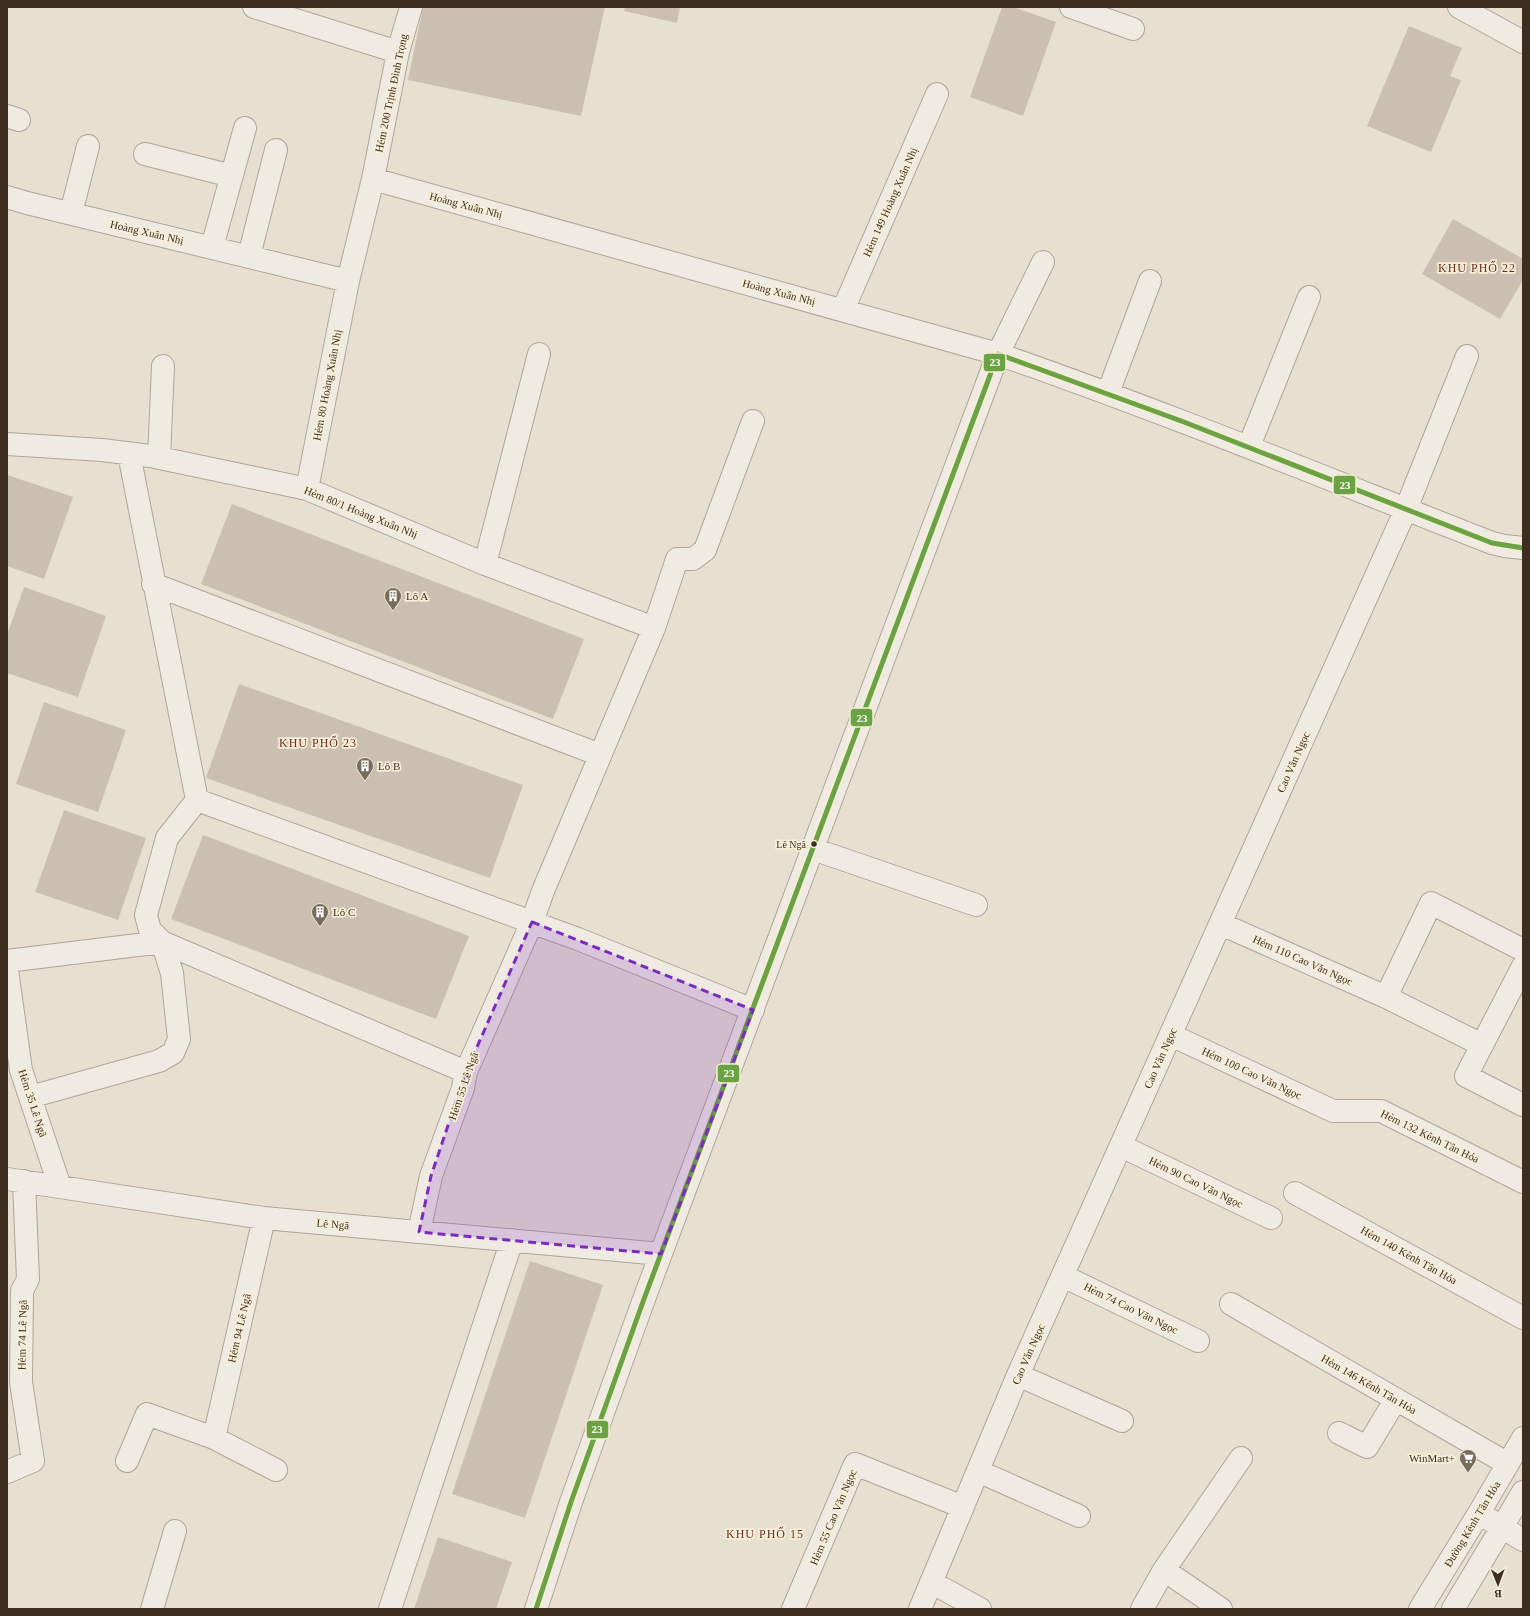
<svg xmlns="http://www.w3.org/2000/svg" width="1530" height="1616" viewBox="0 0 1530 1616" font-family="'Times New Roman',serif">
	<rect width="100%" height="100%" fill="#e7e0d1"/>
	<path fill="#cbbfb2" d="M423,7H605L581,116L408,80Z
		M625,7H680L677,23L624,11Z
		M1002,7H1013L1056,22L1023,116L970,97Z
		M1409,26L1462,48L1450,76L1461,80L1431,152L1367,126Z
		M1453,219L1523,259V280L1500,319L1422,274Z
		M7,475L73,497L44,579L7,566Z
		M232,504L584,639L553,719L201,584Z
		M24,587L106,616L78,697L7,673V635Z
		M239,684L523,785L490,878L206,778Z
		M44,702L126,730L98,812L16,784Z
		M64,810L146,838L118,920L35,892Z
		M203,835L469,936L436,1019L171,919Z
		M530,1261L603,1285L525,1518L452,1494Z
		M438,1537L512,1562L496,1609H414Z"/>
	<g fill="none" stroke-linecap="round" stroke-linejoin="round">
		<defs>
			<path id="minor" d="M254,7L398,52
				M1071,7L1133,29
				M1459,7L1523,42
				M7,116L19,120
				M145,154L232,176
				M373,179L398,52L411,7
				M7,197L27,203L348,281L373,179L998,354L1043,262
				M71,213L88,146
				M212,247L245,128
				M249,256L276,150
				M843,310L937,94
				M1108,393L1150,281
				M7,444L102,450L150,456L307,489L485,564L654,628
				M1249,446L1309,297
				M129,454L197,800L578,939L753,1010
				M159,458L163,366
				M307,489L348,281
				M485,564L539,354
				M153,584L600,755
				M813,849L976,905
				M1221,924L1386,997L1482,1045
				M7,961L162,942L466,1072
				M1523,966L1466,1076L1523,1105
				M7,970L21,1070L60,1187
				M1386,997L1431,903L1523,950
				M1171,1035L1333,1111H1381L1523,1182
				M30,1097L159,1061L173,1053L179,1039L172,973L162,942L150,930L146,915L167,838L197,800
				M1121,1146L1271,1218
				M7,1179L264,1218L661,1254
				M1295,1193L1523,1318
				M419,1232L431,1176L463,1088L466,1072L532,922L543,891L654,628L677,559H693L705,550L753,421
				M1063,1276L1198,1341
				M1231,1304L1508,1464
				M1018,1375L1122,1421
				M1339,1433L1367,1447L1396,1399
				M214,1438L264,1218
				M127,1461L147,1414L214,1438L276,1470
				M978,1471L1079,1516
				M7,1472L33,1461L21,1382L22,1291L28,1279L24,1181
				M1490,1520L1523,1540
				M1164,1570L1221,1609
				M931,1582L980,1609
				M152,1609L175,1531
				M390,1609L512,1240
				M536,1609L571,1502L644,1299L998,354C1165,412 1328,479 1492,543L1505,546L1523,548
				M793,1609L855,1464L963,1507
				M920,1609L1018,1375L1406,509L1467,356
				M1142,1609L1164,1570L1241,1458
				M1420,1609L1479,1513L1523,1438
				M1453,1609L1523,1492"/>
		</defs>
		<use href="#minor" stroke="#ada599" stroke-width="24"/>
		<use href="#minor" stroke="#efebe3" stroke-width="22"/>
		<defs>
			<path id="bus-1" d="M536,1609L571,1502L644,1299L998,354L1184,422L1492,543L1523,548"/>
		</defs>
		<use href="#bus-1" stroke="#f7eed8" stroke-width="8"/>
		<use href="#bus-1" stroke="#6ba344" stroke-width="5"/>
	</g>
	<path fill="#7b2cbf" fill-opacity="0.2" stroke="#7b2cbf" stroke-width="3" stroke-dasharray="8 5" stroke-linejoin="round" d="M532,922L753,1010L661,1254L419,1232L431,1176L466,1072Z"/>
	<defs>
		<symbol id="building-pin" viewBox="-11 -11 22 30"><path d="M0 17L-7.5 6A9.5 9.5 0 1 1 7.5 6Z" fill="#786c5e" stroke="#f7eed8"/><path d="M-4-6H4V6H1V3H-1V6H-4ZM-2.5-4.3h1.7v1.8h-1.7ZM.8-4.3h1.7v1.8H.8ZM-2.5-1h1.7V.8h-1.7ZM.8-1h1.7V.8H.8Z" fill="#fff"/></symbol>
		<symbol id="supermarket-pin" viewBox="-11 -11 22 30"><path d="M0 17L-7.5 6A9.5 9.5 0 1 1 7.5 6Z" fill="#786c5e" stroke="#f7eed8"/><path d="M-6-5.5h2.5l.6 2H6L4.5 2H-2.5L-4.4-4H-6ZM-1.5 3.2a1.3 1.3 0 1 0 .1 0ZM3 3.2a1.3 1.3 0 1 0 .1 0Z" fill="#fff"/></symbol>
	</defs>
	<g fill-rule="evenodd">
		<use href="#building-pin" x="383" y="586" width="20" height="27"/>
		<use href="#building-pin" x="355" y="756" width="20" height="27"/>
		<use href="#building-pin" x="310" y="902" width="20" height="27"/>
		<use href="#supermarket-pin" x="1458" y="1448" width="20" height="27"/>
	</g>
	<circle fill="#3d2e20" stroke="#f7eed8" stroke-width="1.5" cx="814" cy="844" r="3.5"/>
	<g text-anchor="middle" stroke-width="3.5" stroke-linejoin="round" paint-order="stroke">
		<g font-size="10" fill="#3d2e20" stroke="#f7eed8" text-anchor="end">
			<text x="806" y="848">Lê Ngã</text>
		</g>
		<g font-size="11" fill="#3d2e20" stroke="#f7eed8">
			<text transform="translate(391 93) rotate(-78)" y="4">Hẻm 200 Trịnh Đình Trọng</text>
			<text transform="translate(890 202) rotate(-66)" y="4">Hẻm 149 Hoàng Xuân Nhị</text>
			<text transform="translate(466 205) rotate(15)" y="4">Hoàng Xuân Nhị</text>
			<text transform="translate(147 232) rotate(13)" y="4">Hoàng Xuân Nhị</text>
			<text transform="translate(779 292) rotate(15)" y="4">Hoàng Xuân Nhị</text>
			<text transform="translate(327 385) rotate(-79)" y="4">Hẻm 80 Hoàng Xuân Nhị</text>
			<text transform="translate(361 512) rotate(22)" y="4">Hẻm 80/1 Hoàng Xuân Nhị</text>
			<text transform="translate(1293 762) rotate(-66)" y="4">Cao Văn Ngọc</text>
			<text transform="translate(1303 960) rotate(24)" y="4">Hẻm 110 Cao Văn Ngọc</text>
			<text transform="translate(1160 1058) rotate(-66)" y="4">Cao Văn Ngọc</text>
			<text transform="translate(1252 1073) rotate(25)" y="4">Hẻm 100 Cao Văn Ngọc</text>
			<text transform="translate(463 1086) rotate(-71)" y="4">Hẻm 55 Lê Ngã</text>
			<text transform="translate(33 1103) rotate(72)" y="4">Hẻm 35 Lê Ngã</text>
			<text transform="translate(1430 1136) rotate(26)" y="4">Hẻm 132 Kênh Tân Hóa</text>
			<text transform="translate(1196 1182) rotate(26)" y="4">Hẻm 90 Cao Văn Ngọc</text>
			<text transform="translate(333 1224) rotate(5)" y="4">Lê Ngã</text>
			<text transform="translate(1409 1255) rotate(29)" y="4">Hẻm 140 Kênh Tân Hóa</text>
			<text transform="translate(1131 1308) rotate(26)" y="4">Hẻm 74 Cao Văn Ngọc</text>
			<text transform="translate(239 1328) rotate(-77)" y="4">Hẻm 94 Lê Ngã</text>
			<text transform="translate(22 1335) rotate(-89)" y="4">Hẻm 74 Lê Ngã</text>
			<text transform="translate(1028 1354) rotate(-66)" y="4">Cao Văn Ngọc</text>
			<text transform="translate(1369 1384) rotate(30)" y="4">Hẻm 146 Kênh Tân Hóa</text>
			<text transform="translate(833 1517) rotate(-67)" y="4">Hẻm 55 Cao Văn Ngọc</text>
			<text transform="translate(1472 1524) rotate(-59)" y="4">Đường Kênh Tân Hóa</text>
		</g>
		<g font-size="11" fill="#3d2e20" stroke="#f7eed8" text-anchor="start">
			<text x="406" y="600">Lô A</text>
			<text x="378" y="770">Lô B</text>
			<text x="333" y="916">Lô C</text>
			<text x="1455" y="1462" text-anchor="end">WinMart+</text>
		</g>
		<g font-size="12" letter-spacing="1" fill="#6b2e1e" stroke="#f7eed8">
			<text x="1477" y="272">KHU PHỐ 22</text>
			<text x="318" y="747">KHU PHỐ 23</text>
			<text x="765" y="1538">KHU PHỐ 15</text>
		</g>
	</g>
	<g stroke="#f7eed8" stroke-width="1.5">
		<rect x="983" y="353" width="23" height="19" rx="4" fill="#6ba344"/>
		<rect x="1333" y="475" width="23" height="20" rx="4" fill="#6ba344"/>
		<rect x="850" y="708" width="23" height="19" rx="4" fill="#6ba344"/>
		<rect x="717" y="1064" width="23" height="19" rx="4" fill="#6ba344"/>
		<rect x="586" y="1420" width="23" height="19" rx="4" fill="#6ba344"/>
	</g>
	<g font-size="11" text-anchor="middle" font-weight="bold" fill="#fff">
		<text x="995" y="366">23</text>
		<text x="1345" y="489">23</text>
		<text x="862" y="722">23</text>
		<text x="729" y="1077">23</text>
		<text x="597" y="1433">23</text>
	</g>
	<rect width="1530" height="1616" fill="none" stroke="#3d2e20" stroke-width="16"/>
	<g transform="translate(1498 1584) rotate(179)" stroke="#f7eed8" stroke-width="3" paint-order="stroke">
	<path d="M0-3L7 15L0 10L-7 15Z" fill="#3d2e20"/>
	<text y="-6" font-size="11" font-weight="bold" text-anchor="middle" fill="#3d2e20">B</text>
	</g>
</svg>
